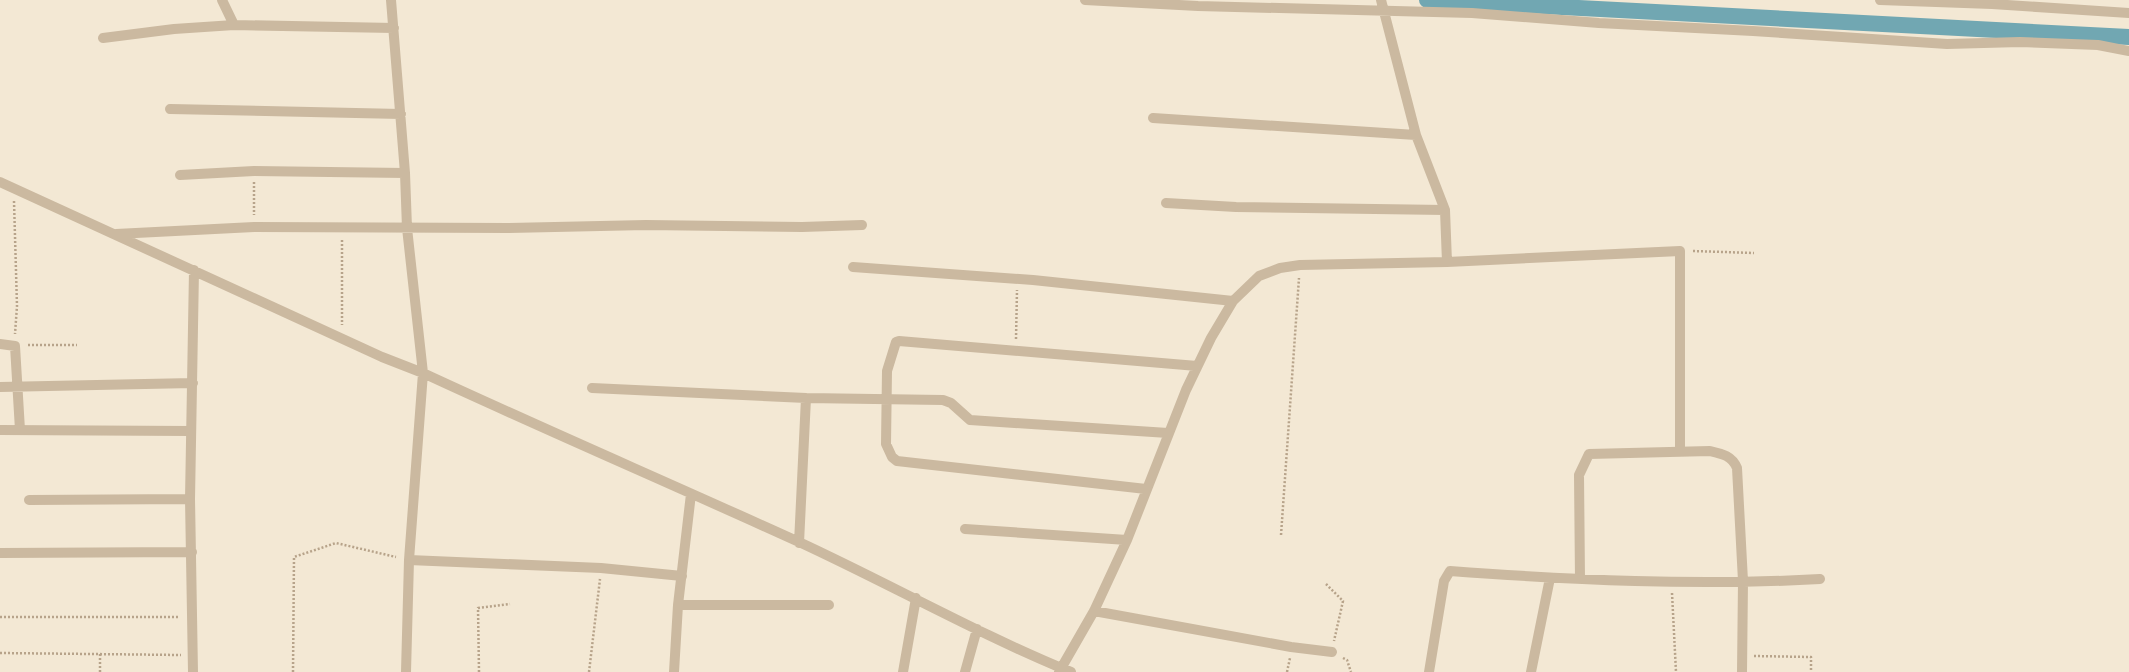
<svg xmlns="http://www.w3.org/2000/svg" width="2129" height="672" viewBox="0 0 2129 672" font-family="'Varela Round',sans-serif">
	<rect width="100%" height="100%" fill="#f3e8d4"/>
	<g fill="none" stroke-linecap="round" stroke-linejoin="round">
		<path stroke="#71a7b2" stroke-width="16" d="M1427,0L2129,37"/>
		<path stroke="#b7a38a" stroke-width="2.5" stroke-dasharray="2 2" stroke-linecap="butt" d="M254,182V215
			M14,201L17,306L15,334
			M342,240V325
			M1693,251L1754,253
			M1016,339L1017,290
			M28,345H77
			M1281,535L1299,278
			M1326,584L1343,601L1334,641
			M1672,593L1676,672
			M0,617H180
			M0,653L181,655
			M100,654V672
			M1754,656L1811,657V672
			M1343,658L1347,660L1351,672
			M293,672L294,557L336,543L396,557
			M479,672L478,608L510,604
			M589,672L600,579
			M1287,672L1290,658"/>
		<path stroke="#cbb9a0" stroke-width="10" d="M222,0L234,25
			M391,0L405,173L407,228L423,373L409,560L406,672
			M1085,0L1198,6L1472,13L1599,23L1753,31L1947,44L2020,42L2098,45L2129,51
			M1381,0L1416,135L1445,210L1447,262
			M1880,0L1992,4L2129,13
			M103,38L174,29L234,25L394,28
			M170,109L401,114
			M1153,118L1416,135
			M180,175L254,171L405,173
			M0,182L382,357L423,373C548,431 674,485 799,542C890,584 978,634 1071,672
			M1166,203L1236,207L1445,210
			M116,234L254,227L509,228L646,225L802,227L862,225
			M853,267L1033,280L1233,301
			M0,344L15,346L20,430
			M0,387L193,383
			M592,388L806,398L943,400L951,403L970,420L1168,433
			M0,430L191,431
			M1146,489L897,461L892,457L886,444L887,371L896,342L899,341L1197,366
			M29,500L190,499
			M965,529L1127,540
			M799,543L806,398
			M0,553L192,552
			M409,560L601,568L682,576
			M1580,579L1579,475L1589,454L1710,451C1723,454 1732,456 1737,468L1743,581L1742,672
			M678,605H829
			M1094,611L1291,647L1332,652
			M193,672L190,499L194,270
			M674,672L678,605L691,494
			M903,672L916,598
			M965,672L977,629
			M1059,672L1094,611L1127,540L1186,390L1211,338L1233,301L1259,276L1280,268L1300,265L1447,262L1680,251V451
			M1429,672L1444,581L1450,571C1573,580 1697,586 1820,579
			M1531,672L1550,578"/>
	</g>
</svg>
